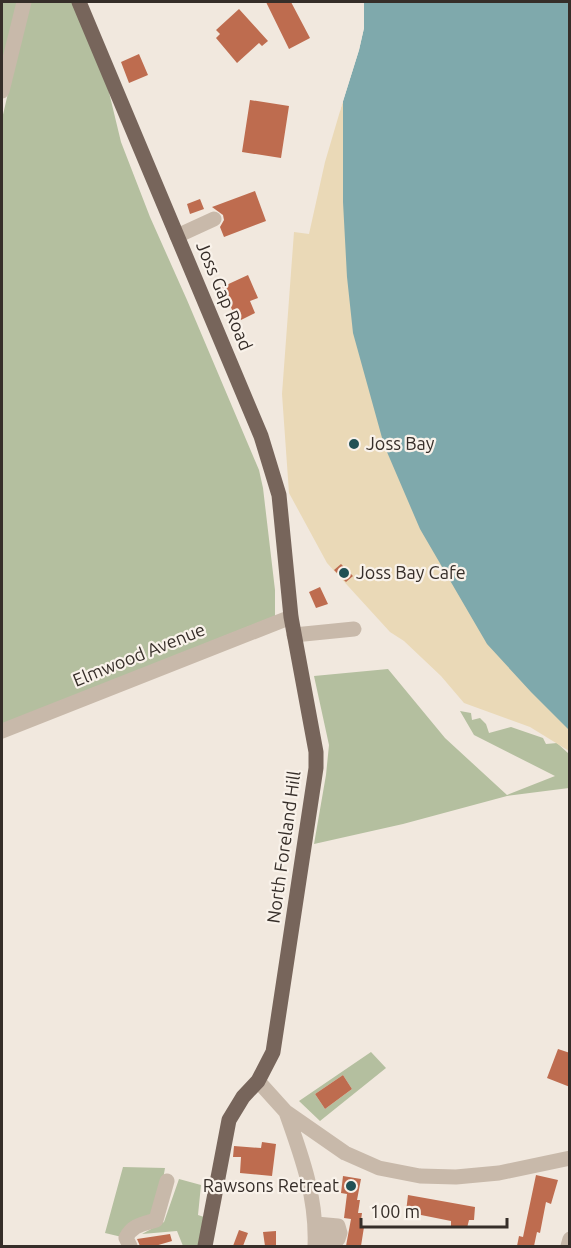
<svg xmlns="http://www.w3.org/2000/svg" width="571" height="1248" viewBox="0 0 571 1248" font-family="Ubuntu,sans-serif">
	<rect width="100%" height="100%" fill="#f1e8de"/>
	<path fill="#b4bf9f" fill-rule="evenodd" d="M2,2H18L2,62Z
		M29,2H72L107,84L121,142L150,217L187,300L259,470L263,488L275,590V616L2,724V119Z
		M388,669L445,738L507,795L555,776L474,735L460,711L471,713L472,720L480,718L486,724L489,733L511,727L543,738L546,744L557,743L569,754V788L507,796L403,824L314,844L326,775L329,745L314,676Z
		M371,1052L386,1068L320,1121L299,1101ZM343,1075L352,1089L325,1109L315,1094Z
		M123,1167L165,1168L156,1220L126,1238L105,1233Z
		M179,1179L201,1185L198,1215L204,1217L198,1246H183L177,1231L142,1234L164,1222Z"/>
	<path fill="#ead9b7" d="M343,101L376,311L569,698V751L530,727L464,703L441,676L404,641L390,632L327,563L289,493L282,394L294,232L309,234L325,162Z"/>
	<path fill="#7fa9ac" d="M364,2H569V730L531,692L487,644L420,529L384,445L353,333L347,277L343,202V101L359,50L364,28Z"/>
	<path fill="#f1e8de" d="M361,2H364V28L359,50L340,111V100L356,49L361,27Z"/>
	<path fill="#be6c4f" d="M266,2H291L310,38L289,49Z
		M239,9L268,41L262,46L259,43L237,63L216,38L220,34L216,30Z
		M139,54L148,75L129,83L121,62Z
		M250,100L289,106L281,158L242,152Z
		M255,191L266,221L224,237L220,227L224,220L223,215L212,207Z
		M200,199L204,209L190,214L187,204Z
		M248,275L258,298L250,301L255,313L241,320L237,310L233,312L222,287Z
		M341,564L353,576L346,582L334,570Z
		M320,587L328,604L316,608L309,592Z
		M558,1049L570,1053V1087L547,1078Z
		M343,1075L352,1089L325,1109L315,1094Z
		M262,1142L276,1144L272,1176L240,1173L241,1157H233L234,1146L261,1148Z
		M536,1175L558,1180L551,1204L546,1202L540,1233L537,1232L534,1246H517L519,1236L523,1237Z
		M343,1176L361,1179L357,1200H360L358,1213H362L360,1227H364L361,1246H346L351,1219L344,1218L347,1194L341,1193Z
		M408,1195L475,1207L474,1220H469L467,1228L451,1226V1221L406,1212Z
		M239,1230L248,1233L243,1246H233Z
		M276,1231V1246H265L263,1232Z
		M170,1234L172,1241L155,1246H140L137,1239Z"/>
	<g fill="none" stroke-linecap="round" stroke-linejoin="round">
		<path stroke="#c8b9aa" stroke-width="15" d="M2,91L24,2
			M177,236L214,219
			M294,635L354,629
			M2,731L291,617
			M258,1081L286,1112L345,1153L379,1168L420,1176L456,1177L499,1173L570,1158
			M286,1112C302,1157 317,1198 315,1246
			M316,1240L338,1239L340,1233L338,1226L316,1224
			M130,1246L126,1238C132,1225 143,1224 156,1220L167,1181
			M568,1246L570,1239"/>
		<path stroke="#77655b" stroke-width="15" d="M79,2L261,436L279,495L291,617L316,752V768L273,1052L258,1081L243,1097L229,1120L205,1246"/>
	</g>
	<g fill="#215155" stroke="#f9f2ea" stroke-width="2">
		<circle cx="354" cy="444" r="6"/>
		<circle cx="344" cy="573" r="6"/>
		<circle cx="351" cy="1186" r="6"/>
	</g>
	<g text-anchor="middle" stroke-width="4.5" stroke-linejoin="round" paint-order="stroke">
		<g font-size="18" fill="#362e29" stroke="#f9f2ea">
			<text transform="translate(224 296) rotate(67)" y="6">Joss Gap Road</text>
			<text transform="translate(139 655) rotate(-22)" y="6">Elmwood Avenue</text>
			<text transform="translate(284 847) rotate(-82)" y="6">North Foreland Hill</text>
		</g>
		<g font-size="18" fill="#362e29" stroke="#f9f2ea" text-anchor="start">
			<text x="366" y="450">Joss Bay</text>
			<text x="356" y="579">Joss Bay Cafe</text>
			<text x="339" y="1192" text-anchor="end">Rawsons Retreat</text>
		</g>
	</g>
	<rect width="571" height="1248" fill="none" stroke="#362e29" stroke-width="6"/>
	<path d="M361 1218v9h146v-9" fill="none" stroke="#362e29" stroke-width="3"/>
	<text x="370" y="1218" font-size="18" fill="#362e29" stroke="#f9f2ea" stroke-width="4.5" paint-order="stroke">100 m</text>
</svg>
